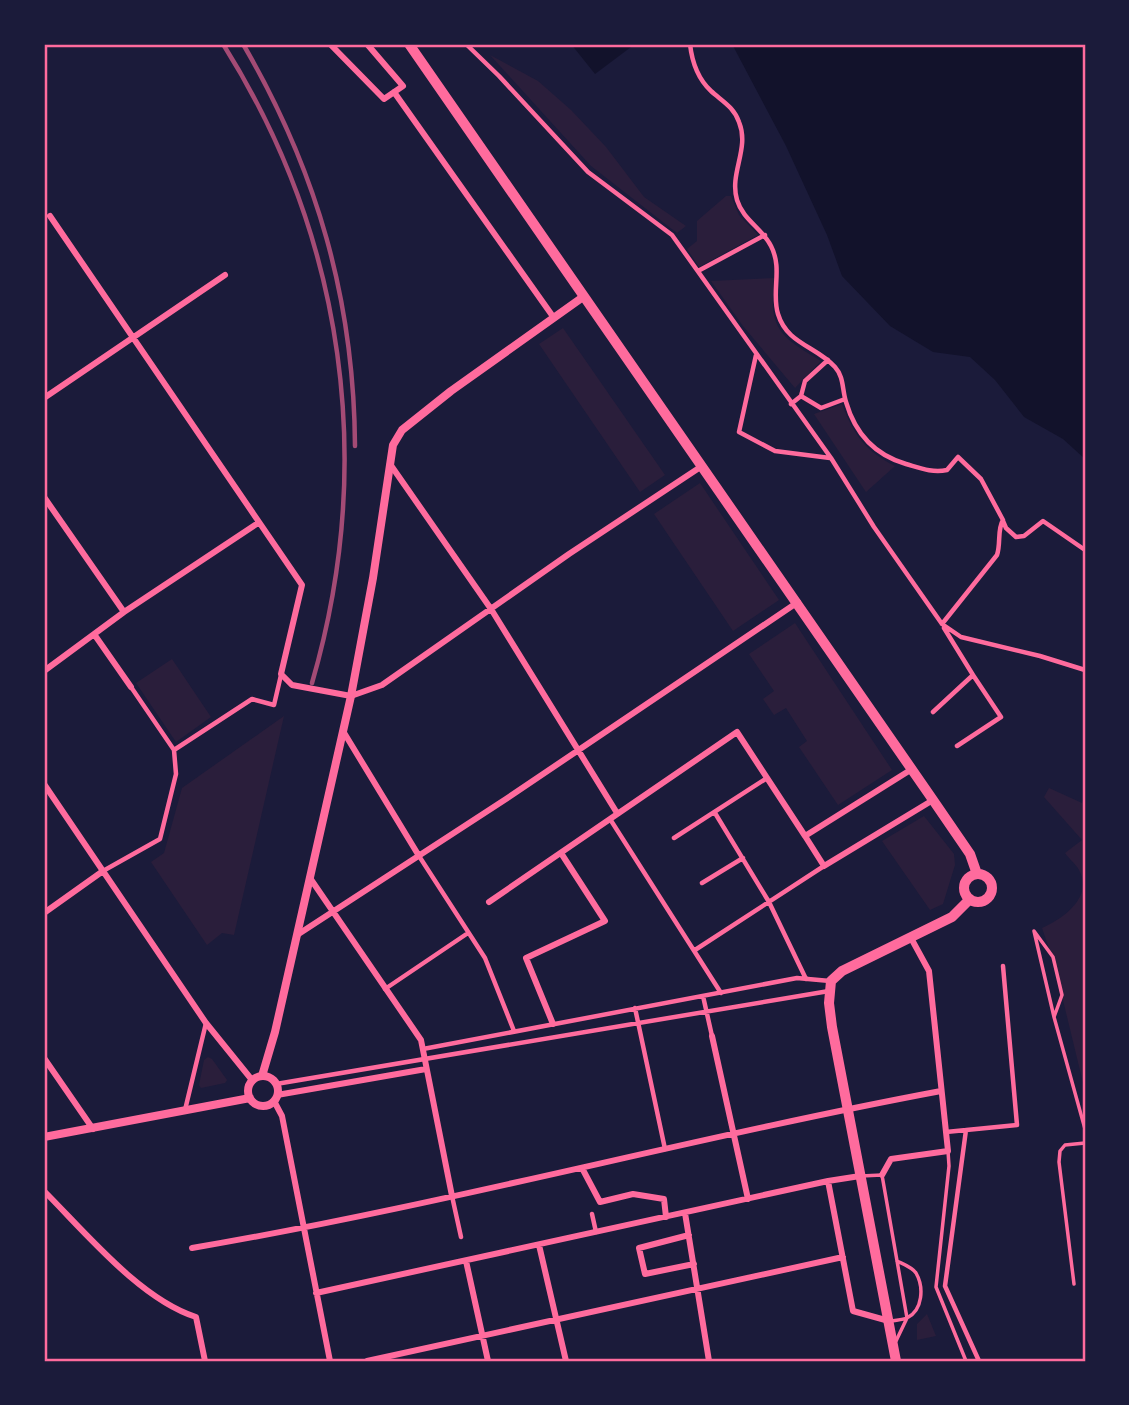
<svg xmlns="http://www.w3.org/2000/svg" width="1129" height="1405" viewBox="0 0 1129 1405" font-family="Mulish,sans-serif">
	<rect width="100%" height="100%" fill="#1b1b3a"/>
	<path fill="#2a1e3b" d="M490,55L538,81L571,110L606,147L644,197L686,226L677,233L591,166Z
		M726,196H731L739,215L758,235L699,267L687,249L697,241V221Z
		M775,278C767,328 780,337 821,361L795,388L743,326L711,281Z
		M563,328L665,475L640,492L539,344Z
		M842,404C854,435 865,451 895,466L866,492L814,414Z
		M700,483L779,600L733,631L654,514Z
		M795,623L892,770L838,805L799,747L807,741L786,708L774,715L763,699L774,691L749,654Z
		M172,659L211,717L176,742L136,683Z
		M284,716L234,935L222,933L207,945L151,862L164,853L182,788Z
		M1049,788L1082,803L1085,794V1091L1054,963L1042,928C1063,919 1094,897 1079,870C1076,864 1069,859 1065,853L1082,840L1044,797Z
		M924,816L954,854L955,865L943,904L930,910L882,841Z
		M208,1057L212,1059L227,1080L225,1083L201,1088L199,1085L204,1060Z
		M927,1314L936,1336L917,1340V1324Z"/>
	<path fill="#12122b" d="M571,44H635L595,74Z
		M732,44H1085V459L1063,439L1024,417L995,380L970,357L933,352L890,326L842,276L827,235L786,146Z"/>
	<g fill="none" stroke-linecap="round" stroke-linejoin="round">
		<path stroke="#ff6b9d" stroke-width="3.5" d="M1034,931L1053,957L1062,995L1054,1017Z
			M1054,1017L1085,1129
			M948,1151L949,1166L936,1287L966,1361
			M861,1176L882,1175L907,1318
			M1074,1284L1059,1162L1060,1151L1065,1145L1085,1143
			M891,1321C895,1320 903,1320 907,1318C923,1310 924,1287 916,1273C912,1267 903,1264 897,1261
			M896,1341L907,1318"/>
		<path stroke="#ff6b9d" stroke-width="4.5" d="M466,44L499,76L588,172L672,235L831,458L874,527L942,624L997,555C1001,543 997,530 1003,520L981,479L958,457L947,470C932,473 920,468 906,464C875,455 855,433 846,402C842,389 844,377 835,367C816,346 787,344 778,314C771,292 783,269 771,246C762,228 743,220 737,200C729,173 750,149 739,122C734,107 722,101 711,91C697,78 692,62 690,44
			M698,271L765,235
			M756,355L739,432L775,451L830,458
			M801,396L821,408L845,399
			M791,404L801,396L805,381L828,360
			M1003,521L1006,528L1016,537L1024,536L1043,521L1085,550
			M942,624L961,637L1040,656L1085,670
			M131,687L174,750L252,699L274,705L281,675
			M933,712L973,675L944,628
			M957,746L1001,717L973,675
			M715,813L769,902L806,979
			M610,819L721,993
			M674,838L767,778
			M419,856L485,958L514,1031
			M103,871L160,839L176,774L174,750
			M702,883L743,858
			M695,950L824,866
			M385,989L468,933
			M703,996L712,1036
			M635,1008L665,1149
			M423,1049L797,978L830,981
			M276,1084L829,991
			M185,1110L206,1023
			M966,1130L945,1286L979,1361
			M946,1132L1017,1125L1003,966
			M452,1196L461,1237
			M592,1214L596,1232"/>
		<path stroke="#ff6b9d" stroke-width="6" d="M330,44L384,99L403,86L367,44
			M394,92L554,318
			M50,216L302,585L281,674L292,685L351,696L382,685L569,554L702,466
			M44,398L225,275
			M390,464L491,609L617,813
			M44,497L124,612
			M94,634L131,687
			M44,671L124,612L258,523
			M343,731L419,856
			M912,769L805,836L824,866L933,800
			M44,784L206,1023L252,1080
			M310,878L421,1040L452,1196
			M489,902L737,732L805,836
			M44,913L103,871
			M297,935L506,799L798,602
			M553,1024L526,958L605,921L561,853
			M712,1036L748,1199
			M44,1058L93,1129
			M277,1095L426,1069
			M274,1101L282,1116L330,1361
			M582,1168L600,1202L633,1194L664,1199L666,1217
			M882,1175L891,1159L948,1151L929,971L911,938
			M828,1181L853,1311L889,1321
			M44,1191C86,1233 140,1299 196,1317L205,1361
			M685,1213L709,1361
			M689,1235L639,1248L645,1274L694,1264
			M539,1245L566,1361
			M192,1248C444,1205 690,1138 941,1091
			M466,1261L488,1361
			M316,1293L828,1181L860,1176
			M367,1361L843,1257"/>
		<path stroke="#ff6b9d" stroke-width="8" d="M262,1076L275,1032L351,696L373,578L393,445L402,430L451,391L583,297
			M248 1091a15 15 0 1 1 30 0a15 15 0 1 1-30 0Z
			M44,1137L250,1098"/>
		<path stroke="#ff6b9d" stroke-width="10" d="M409,44L933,800L970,854L977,874
			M964 888a14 14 0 1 1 28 0a14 14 0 1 1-28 0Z
			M896,1361L832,1027L829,1003L831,981L842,971L952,917L970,899"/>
		<path stroke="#a44b75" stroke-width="4.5" d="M223,44C345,238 376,463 312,683
			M243,44C317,171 354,300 355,446"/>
	</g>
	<rect width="1129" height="1405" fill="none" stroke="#1b1b3a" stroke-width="91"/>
	<rect x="46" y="46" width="1038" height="1314" fill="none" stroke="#ff6b9d" stroke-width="2.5"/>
</svg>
